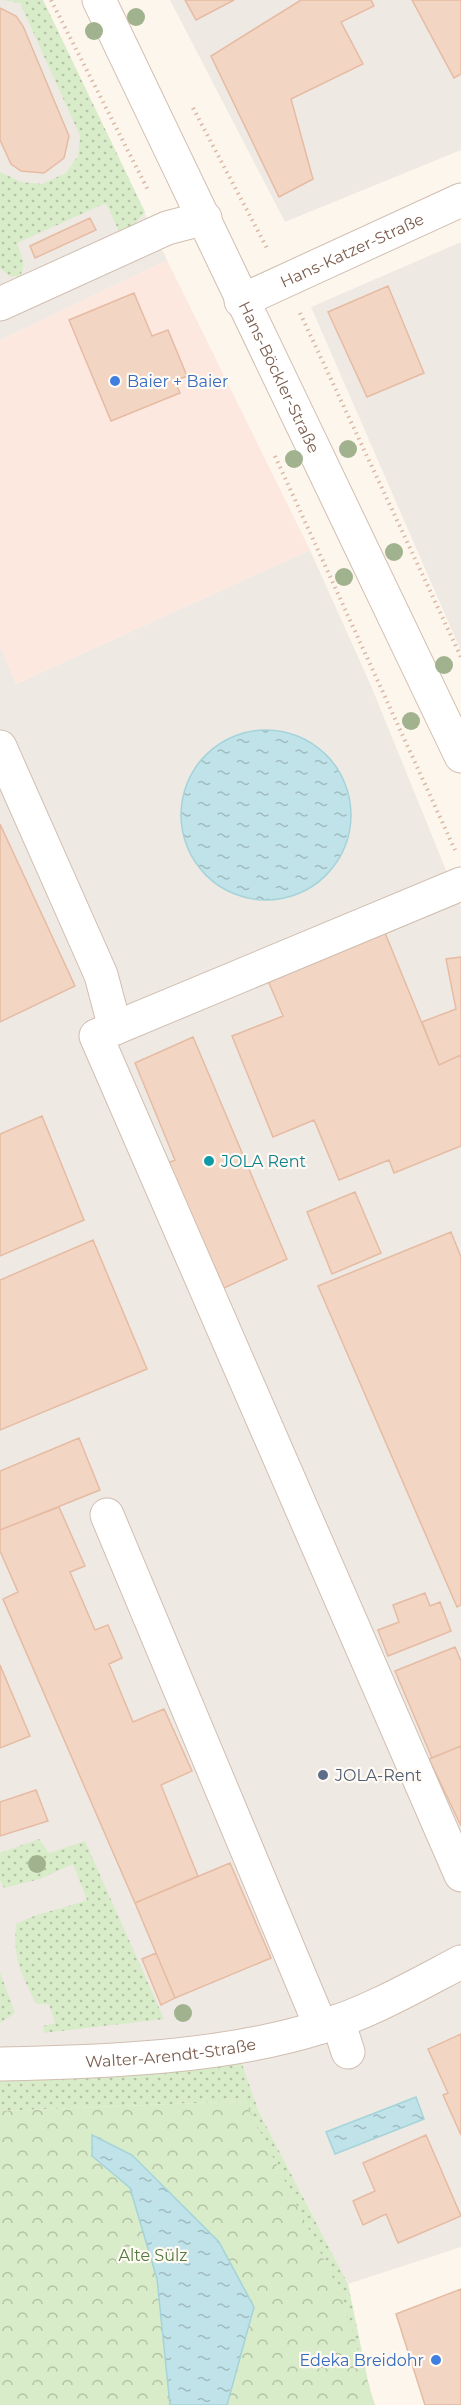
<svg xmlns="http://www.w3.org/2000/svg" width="461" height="2405" viewBox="0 0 461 2405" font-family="Montserrat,sans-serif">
	<defs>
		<pattern id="grass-dots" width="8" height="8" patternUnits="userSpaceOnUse" patternTransform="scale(1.5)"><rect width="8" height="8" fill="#d8ecc9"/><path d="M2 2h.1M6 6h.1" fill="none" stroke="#b4c2a5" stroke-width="1.8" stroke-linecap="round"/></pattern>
		<pattern id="forest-crowns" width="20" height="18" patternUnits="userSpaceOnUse" patternTransform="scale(1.5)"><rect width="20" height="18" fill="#d8ecc9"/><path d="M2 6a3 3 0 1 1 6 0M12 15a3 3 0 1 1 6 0" fill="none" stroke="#b4c2a5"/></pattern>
		<pattern id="water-ripples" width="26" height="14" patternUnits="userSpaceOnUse" patternTransform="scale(1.5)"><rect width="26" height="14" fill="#bfe3e8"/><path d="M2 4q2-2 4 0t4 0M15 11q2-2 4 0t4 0" fill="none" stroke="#a0bbbe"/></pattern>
	</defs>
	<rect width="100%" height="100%" fill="#fdf6ec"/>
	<path fill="#fde8e0" d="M167,260L310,550L16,684L0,646V340Z"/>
	<path fill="#efe9e4" d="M0,0H43L167,260L0,340Z
		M170,0H461V150L285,222Z
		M461,242V651L311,307Z
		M310,550L372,688L461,907V2247L348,2284L259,2112L240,2058L0,2074V646L16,684Z"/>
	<path fill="url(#grass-dots)" d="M3,0H43L145,212L122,238L106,203L17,243C21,257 28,264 19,277L9,276L0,268V172L21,182L42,184L66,173L78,156L80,136L20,3Z
		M39,1839L49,1853L85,1841L164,2019L44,2033L43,2026L55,2023L49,2004H36C21,1973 13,1960 16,1924C38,1912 63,1909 87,1900L73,1864L40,1879L4,1888L0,1880V1853Z
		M0,1972L15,2013L0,2023Z
		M240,2058L259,2112L348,2284L373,2405L245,2101L0,2111V2071Z"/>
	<path fill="url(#forest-crowns)" d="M245,2101L340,2292L375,2405H0V2111Z"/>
	<path fill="url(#water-ripples)" stroke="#a5d3da" stroke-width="1.5" d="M181 815a85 85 0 1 1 170 0a85 85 0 1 1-170 0Z
		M416,2097L424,2119L335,2154L326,2132Z
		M92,2135L132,2155L219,2242L254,2307L227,2405H170L157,2279L130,2188L92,2156Z"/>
	<path fill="#f3d5c3" stroke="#e6bba3" stroke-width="1.5" d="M185,0H234L196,20Z
		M301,0H371L374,6L341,22L363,64L291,99L313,179L279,197L211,56Z
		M412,0H461V74L454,78Z
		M0,8L16,16L23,26L69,136L64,158L44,173L21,171L11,164L0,140Z
		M90,218L96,230L35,258L30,246Z
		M388,286L424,373L367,397L328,312Z
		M134,293L152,336L168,330L187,376L175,381L180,393L111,421L69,320Z
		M0,824L75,986L0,1022Z
		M383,928L439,1065L461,1055V1146L394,1173L389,1160L339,1180L314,1120L273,1137L232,1036L283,1016L266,976Z
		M461,957V1055L439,1065L422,1022L456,1009L446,959Z
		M193,1037L287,1259L224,1288L168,1163L175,1160L135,1063Z
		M42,1116L84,1220L0,1256V1134Z
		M355,1192L381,1253L332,1274L307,1212Z
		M451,1232L461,1257V1605L457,1607L318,1286Z
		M93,1240L147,1369L0,1430V1280Z
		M79,1438L100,1490L0,1530V1471Z
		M59,1507L85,1566L70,1572L95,1630L108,1625L122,1658L109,1664L133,1722L164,1709L192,1771L161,1785L198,1876L135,1903L3,1599L18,1592L0,1551V1530Z
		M425,1593L430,1606L440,1602L451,1631L388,1656L378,1630L399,1622L393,1605Z
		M455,1647L461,1661V1746L432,1758L395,1671Z
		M0,1665L30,1736L0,1748Z
		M461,1746V1826L429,1759Z
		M36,1790L48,1821L0,1836V1802Z
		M230,1863L271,1958L175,1998L135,1903Z
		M156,1953L175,1998L161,2005L142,1959Z
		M461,2034V2135L443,2095L448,2093L428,2049Z
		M426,2135L461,2216L398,2243L386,2214L363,2225L353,2201L375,2191L363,2163Z
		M461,2289V2405H425L396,2314Z"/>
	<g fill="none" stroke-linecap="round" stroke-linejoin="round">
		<defs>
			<g id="minor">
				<path id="s1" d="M99,0L461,756"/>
				<path id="s2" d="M241,301L461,200"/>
				<path d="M0,304L167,228L205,218"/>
				<path d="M0,747L101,975L115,1028"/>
				<path d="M461,884L96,1036L461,1875"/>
				<path d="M107,1515L321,2027"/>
				<path d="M338,2021L348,2052"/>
				<path id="s3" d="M0,2064C101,2062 224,2058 321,2027C370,2012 415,1986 461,1962"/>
			</g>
		</defs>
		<use href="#minor" stroke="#d1beb0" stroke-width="35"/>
		<path stroke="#d9b8a5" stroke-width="4" stroke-dasharray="1.5 4.5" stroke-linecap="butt" d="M51,0L149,192
			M193,108L268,250
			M300,313L461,657
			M275,456L455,850"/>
		<use href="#minor" stroke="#fff" stroke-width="33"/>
	</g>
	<g fill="#a0b28e">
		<circle cx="136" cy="17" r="9"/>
		<circle cx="94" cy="31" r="9"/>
		<circle cx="348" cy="449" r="9"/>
		<circle cx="294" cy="459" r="9"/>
		<circle cx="394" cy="552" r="9"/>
		<circle cx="344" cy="577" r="9"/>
		<circle cx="444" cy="665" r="9"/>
		<circle cx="411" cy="721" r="9"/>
		<circle cx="37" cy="1864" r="9"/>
		<circle cx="183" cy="2013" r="9"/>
	</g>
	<g fill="#3f7fe0" stroke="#fffaf3" stroke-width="2">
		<circle cx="115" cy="381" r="6"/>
		<circle cx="436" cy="2360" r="6"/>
	</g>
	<circle fill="#0f9aa8" stroke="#fffaf3" stroke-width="2" cx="209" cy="1161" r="6"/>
	<circle fill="#5c6f8a" stroke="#fffaf3" stroke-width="2" cx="323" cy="1775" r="6"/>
	<g text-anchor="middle" stroke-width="4.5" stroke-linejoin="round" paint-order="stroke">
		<g font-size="16" fill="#7a5c4d" stroke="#fffaf3">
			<text dy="6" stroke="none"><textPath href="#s2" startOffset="122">Hans-Katzer-Straße</textPath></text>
			<text dy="6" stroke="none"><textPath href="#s1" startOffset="418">Hans-Böckler-Straße</textPath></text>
			<text dy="6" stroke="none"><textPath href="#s3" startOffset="171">Walter-Arendt-Straße</textPath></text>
		</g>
		<g font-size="16" fill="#366cbe" stroke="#fffaf3" text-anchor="start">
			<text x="127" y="387">Baier + Baier</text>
			<text x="424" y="2366" text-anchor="end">Edeka Breidohr</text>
		</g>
		<g font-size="16" fill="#0d838f" stroke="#fffaf3" text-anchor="start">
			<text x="221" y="1167">JOLA Rent</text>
		</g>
		<g font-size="16" fill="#4e5e75" stroke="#fffaf3" text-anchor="start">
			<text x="335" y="1781">JOLA-Rent</text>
		</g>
		<g font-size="16" fill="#537a41" stroke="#fffaf3">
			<text x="153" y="2261">Alte Sülz</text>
		</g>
	</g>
</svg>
